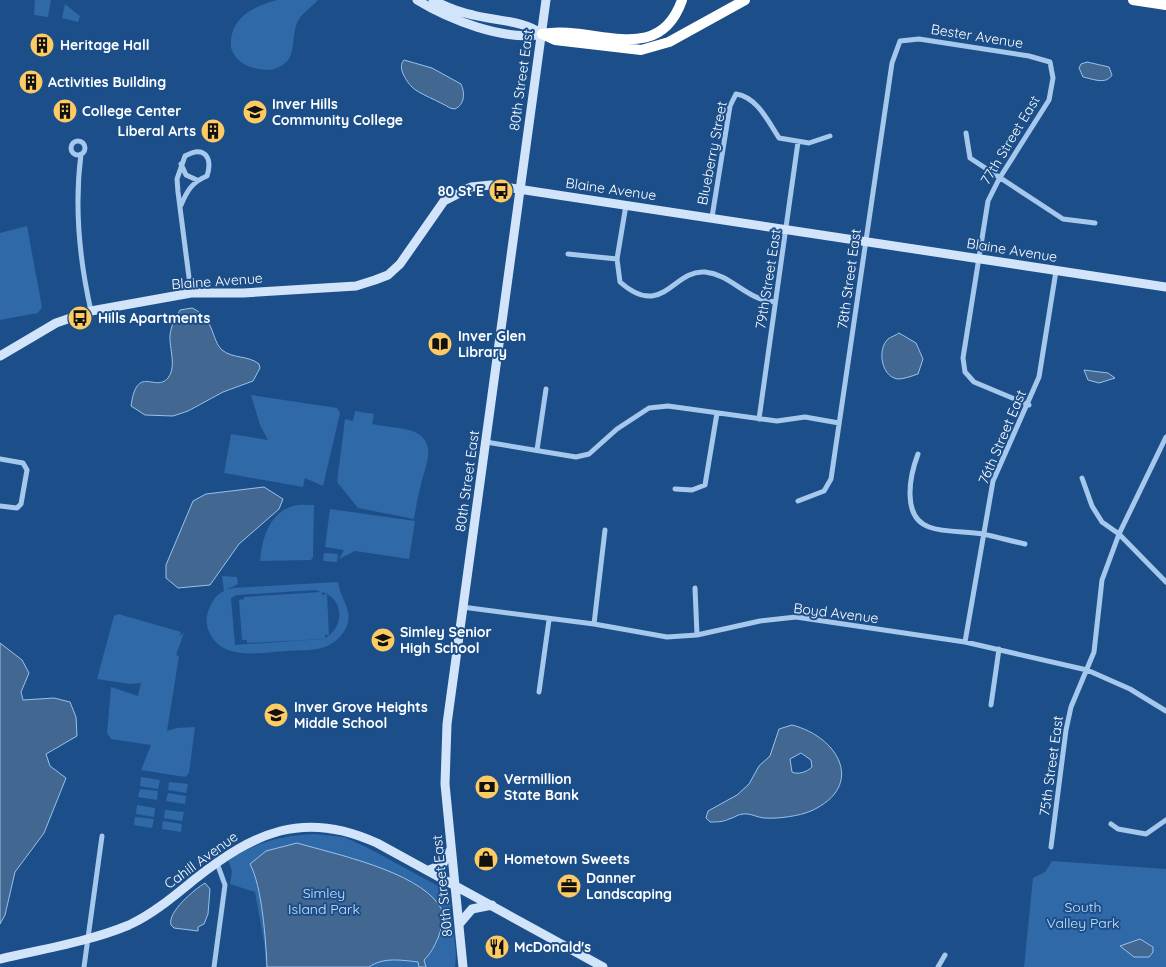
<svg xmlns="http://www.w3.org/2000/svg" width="1166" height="967" viewBox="0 0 1166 967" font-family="Quicksand,sans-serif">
	<rect width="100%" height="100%" fill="#1c4f89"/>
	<path fill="#2f69a7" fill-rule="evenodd" d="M35,0H51L48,17L34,15Z
		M277,0H318C311,8 300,14 297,23C289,44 300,62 271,70C255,70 237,66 231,48C229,19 251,7 277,0Z
		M65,4L80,16L78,22L62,18Z
		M27,226L42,307L38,313L0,320V233Z
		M251,395L337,408L340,413L323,486L305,478L303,487L224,473L231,434L268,440L260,425Z
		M355,411L374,414L372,424C385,427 402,427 415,432C438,443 425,467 421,484C418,496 416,507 414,519L358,508L337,482L345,419L353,421Z
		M314,505L313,557L311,560L260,561C262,539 269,513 293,506C299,504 307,505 314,505Z
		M330,509L415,521L409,559L355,551L339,559L344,550L325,547Z
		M324,553L338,554L337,562L323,561Z
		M222,576L237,577L238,584L226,590L233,588L338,582C340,597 351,608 348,622C346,633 335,643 325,647C314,651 299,650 287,651C263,652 227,661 212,637C207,630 205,620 208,612C211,603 215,595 224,591ZM315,590L321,592L244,597V599L239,600L242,640H247V643L324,639L235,645L231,598L237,595ZM322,592C344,598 345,628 325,638V635H329L327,594L322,595Z
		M118,614L181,632L180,636L184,633L176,655L179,656L167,731L177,728L195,727L189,773L185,777L141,770L151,745L111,739L107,733L111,687L138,696L141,683L130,684L97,679L114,616Z
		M141,777L160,780L158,789L140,786Z
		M169,782L188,784L186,793L168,790Z
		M140,789L158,791L157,800L138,797Z
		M168,793L186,796L185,804L166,801Z
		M137,805L155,808L154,817L136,814Z
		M165,810L184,812L182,821L164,818Z
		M135,817L154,819L152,828L134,825Z
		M163,821L182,824L181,832L162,829Z
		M315,834L344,837L368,848L449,892L456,954L455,967H266L264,942L255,892L230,884L232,871L228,860C258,841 281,836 315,834Z
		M1052,861L1166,869V967H1024L1033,878L1045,872Z"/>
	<path fill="#426791" stroke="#98c3ee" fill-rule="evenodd" d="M404,60L432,68L461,84C465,93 465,104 455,109L450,108C441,102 417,93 412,87C406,81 397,67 404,60Z
		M1087,62L1109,67L1112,75C1106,85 1093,79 1083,77L1079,68L1081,64Z
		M192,308C215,318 211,340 222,350C233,359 248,355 259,364L260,368L253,381L223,392L188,411L173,416L145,415L131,406C137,363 155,393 168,378C177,366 169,348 170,335C171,325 176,318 180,310Z
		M899,333L916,343L923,359L918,374C912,376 904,379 898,379C881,377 877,349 888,339C891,337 896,335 899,333Z
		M1084,370L1108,373L1115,378L1099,383L1088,380Z
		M264,487L283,499L279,509L239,544L210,585L178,588L166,578V565L193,501L206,494Z
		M0,643L22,660L29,673L21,692L23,700L54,698L70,702L76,717L77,736L46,754L50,766L66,778L44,833L15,872L5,915L0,924Z
		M792,725C839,737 866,786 811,811C799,816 778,819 765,818C758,818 751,813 743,814C738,814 734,818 729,819C723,822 717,822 710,822L706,818L708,811L737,795L749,784L759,766L770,756L779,729ZM801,753L811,760L812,767C807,772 798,775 792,772L790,759Z
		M297,843C335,854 416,871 439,905C446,915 442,927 438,938C434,947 431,953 424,960L426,967H419L418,962C401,960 383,957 369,967H267C266,941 262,886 250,864L266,851Z
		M205,883L210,889L208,914L204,924L198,927V931L174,928L171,925C167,912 195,889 205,883Z
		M1140,939L1153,947V952L1149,957H1134L1120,946Z"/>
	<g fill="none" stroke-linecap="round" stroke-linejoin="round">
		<path stroke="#a5c8ec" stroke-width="5" d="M966,133L970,158L1063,219L1095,223
			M71 148a7 7 0 1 1 14 0a7 7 0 1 1-14 0Z
			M81,154C74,208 79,258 91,311
			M181,164L186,175L197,180
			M181,205C187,191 192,182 207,176C213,157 204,145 185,156L177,179L178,192L191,293
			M626,205L617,259L620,282C663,320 673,269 705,272C726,274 738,289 756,297C762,300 769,301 775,302
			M712,217L730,106L736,94C757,97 768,121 779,138L809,143L830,136
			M568,254L617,259
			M759,419L798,142
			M486,442L576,457L589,454L617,429L649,408L668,406L777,421L805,417L839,423
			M537,450L546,389
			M918,454C910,475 901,517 929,527C945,533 967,531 983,534C997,537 1011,541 1025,544
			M0,459L23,463L27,470L21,504L17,508L0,506
			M1082,478L1092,506L1102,522L1119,534L1166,582
			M675,489L692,490L705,485L717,413
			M798,501L824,491L831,479L892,63L900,41L919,39L1029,56L1050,62L1053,78L1049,100L999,179L988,201L963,358L965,372L974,382L1029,405
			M695,588L697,635
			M462,607L594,624L667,637L697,635L760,621L796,617L965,642L1087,670L1130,689L1166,711
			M594,624L605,530
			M965,642L993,481L1039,377L1056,271
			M539,692L549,620
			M991,705L999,649
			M1111,824L1118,829L1146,834L1166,820
			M1051,847L1066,730L1071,707L1094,652L1102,580L1119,534L1166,437
			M84,967L102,836
			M214,967L225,885L217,863
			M938,967L945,955"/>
		<path stroke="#d1e4f9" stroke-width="9" d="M417,0C448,19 505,42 542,34
			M433,0C446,7 459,12 473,15C496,21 523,20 542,34
			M0,356L56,323L91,311L191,293H243L356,286L375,280L388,275L400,264L444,201L471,187L491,185L1166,287
			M429,870L442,865L451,849
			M460,923L472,909L492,905
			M0,959C43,949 88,942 129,925C153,914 174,896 195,879C254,833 303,809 377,843L603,967
			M463,967L445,784L447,724L546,0"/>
		<path stroke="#fff" stroke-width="10" d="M1133,0L1166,5
			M542,34L555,40L641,50L669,42L745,0
			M542,34C592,24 658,69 682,0"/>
	</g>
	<defs>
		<symbol id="building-disc" viewBox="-11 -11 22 22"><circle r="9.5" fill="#fdcb62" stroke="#1c4f89"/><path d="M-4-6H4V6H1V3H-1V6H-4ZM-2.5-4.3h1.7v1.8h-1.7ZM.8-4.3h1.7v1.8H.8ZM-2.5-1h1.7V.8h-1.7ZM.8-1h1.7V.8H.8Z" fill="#111"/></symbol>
		<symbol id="university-disc" viewBox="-11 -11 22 22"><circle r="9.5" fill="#fdcb62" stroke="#1c4f89"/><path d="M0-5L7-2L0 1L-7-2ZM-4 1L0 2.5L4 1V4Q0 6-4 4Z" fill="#111"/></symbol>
		<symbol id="bus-disc" viewBox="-11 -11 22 22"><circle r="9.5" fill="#fdcb62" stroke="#1c4f89"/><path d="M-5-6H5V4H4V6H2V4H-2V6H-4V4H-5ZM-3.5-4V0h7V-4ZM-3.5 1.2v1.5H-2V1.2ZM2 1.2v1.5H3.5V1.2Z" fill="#111"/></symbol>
		<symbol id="library-disc" viewBox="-11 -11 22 22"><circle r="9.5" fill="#fdcb62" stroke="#1c4f89"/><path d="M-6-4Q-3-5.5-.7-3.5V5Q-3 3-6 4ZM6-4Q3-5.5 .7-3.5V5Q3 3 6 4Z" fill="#111"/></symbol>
		<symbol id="school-disc" viewBox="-11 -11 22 22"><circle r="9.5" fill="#fdcb62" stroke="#1c4f89"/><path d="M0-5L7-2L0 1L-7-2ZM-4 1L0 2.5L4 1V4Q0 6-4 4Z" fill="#111"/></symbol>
		<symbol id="bank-disc" viewBox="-11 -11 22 22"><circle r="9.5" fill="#fdcb62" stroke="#1c4f89"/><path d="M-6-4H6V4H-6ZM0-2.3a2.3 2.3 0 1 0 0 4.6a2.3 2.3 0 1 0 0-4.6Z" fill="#111"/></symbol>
		<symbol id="shop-disc" viewBox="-11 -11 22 22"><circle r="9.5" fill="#fdcb62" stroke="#1c4f89"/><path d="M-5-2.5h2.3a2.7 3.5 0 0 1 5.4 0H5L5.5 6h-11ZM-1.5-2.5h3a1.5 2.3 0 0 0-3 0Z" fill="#111"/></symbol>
		<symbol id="office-disc" viewBox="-11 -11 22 22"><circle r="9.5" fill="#fdcb62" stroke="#1c4f89"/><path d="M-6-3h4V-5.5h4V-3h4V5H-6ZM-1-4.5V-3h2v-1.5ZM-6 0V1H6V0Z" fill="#111"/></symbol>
		<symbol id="restaurant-disc" viewBox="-11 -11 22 22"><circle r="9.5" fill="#fdcb62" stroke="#1c4f89"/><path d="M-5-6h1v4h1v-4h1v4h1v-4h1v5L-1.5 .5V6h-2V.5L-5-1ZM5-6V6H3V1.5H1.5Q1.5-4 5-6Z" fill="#111"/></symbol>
	</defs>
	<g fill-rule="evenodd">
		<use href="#building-disc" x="28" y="31" width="28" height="28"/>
		<use href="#building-disc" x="17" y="68" width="28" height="28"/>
		<use href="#building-disc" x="51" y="97" width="28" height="28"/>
		<use href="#university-disc" x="241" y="98" width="28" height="28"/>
		<use href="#building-disc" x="199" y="117" width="28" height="28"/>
		<use href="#bus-disc" x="487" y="177" width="28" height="28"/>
		<use href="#bus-disc" x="66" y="304" width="28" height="28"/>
		<use href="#library-disc" x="426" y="330" width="28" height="28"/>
		<use href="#school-disc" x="369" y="626" width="28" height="28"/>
		<use href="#school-disc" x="262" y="701" width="28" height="28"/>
		<use href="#bank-disc" x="473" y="773" width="28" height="28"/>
		<use href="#shop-disc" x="472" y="845" width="28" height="28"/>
		<use href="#office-disc" x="555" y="872" width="28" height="28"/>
		<use href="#restaurant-disc" x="483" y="933" width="28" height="28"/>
	</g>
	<g text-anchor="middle" stroke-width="4" stroke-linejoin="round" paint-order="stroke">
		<g font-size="14" fill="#fff" stroke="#1c4f89">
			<text transform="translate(977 36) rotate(9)" y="5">Bester Avenue</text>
			<text transform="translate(521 80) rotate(-82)" y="5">80th Street East</text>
			<text transform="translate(1010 140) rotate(-59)" y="5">77th Street East</text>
			<text transform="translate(712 153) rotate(-79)" y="5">Blueberry Street</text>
			<text transform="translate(611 189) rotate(8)" y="5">Blaine Avenue</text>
			<text transform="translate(1012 250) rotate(9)" y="5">Blaine Avenue</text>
			<text transform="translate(768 279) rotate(-81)" y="5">79th Street East</text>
			<text transform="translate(849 279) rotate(-82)" y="5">78th Street East</text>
			<text transform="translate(217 281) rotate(-4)" y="5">Blaine Avenue</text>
			<text transform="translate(1002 437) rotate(-67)" y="5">76th Street East</text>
			<text transform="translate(467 481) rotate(-82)" y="5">80th Street East</text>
			<text transform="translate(836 613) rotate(7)" y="5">Boyd Avenue</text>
			<text transform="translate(1051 766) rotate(-82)" y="5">75th Street East</text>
			<text transform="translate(201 860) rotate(-36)" y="5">Cahill Avenue</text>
			<text transform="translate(442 886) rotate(-96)" y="5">80th Street East</text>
		</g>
		<g font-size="14" font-weight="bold" fill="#fff" stroke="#1c4f89" text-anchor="start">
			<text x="60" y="50">Heritage Hall</text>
			<text x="48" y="87">Activities Building</text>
			<text x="272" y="109">Inver Hills<tspan x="272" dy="16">Community College</tspan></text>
			<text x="82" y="116">College Center</text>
			<text x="196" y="136" text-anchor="end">Liberal Arts</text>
			<text x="484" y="196" text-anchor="end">80 St E</text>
			<text x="98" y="323">Hills Apartments</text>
			<text x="458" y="341">Inver Glen<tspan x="458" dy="16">Library</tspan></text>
			<text x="400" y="637">Simley Senior<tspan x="400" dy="16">High School</tspan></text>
			<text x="294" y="712">Inver Grove Heights<tspan x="294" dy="16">Middle School</tspan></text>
			<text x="504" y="784">Vermillion<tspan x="504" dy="16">State Bank</tspan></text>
			<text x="504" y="864">Hometown Sweets</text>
			<text x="586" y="883">Danner<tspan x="586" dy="16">Landscaping</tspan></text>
			<text x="514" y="952">McDonald's</text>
		</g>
		<g font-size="14" fill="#cae1f9" stroke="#1c4f89">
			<text x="324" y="898">Simley<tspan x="324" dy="16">Island Park</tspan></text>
			<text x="1083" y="912">South<tspan x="1083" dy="16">Valley Park</tspan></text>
		</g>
	</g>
</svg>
